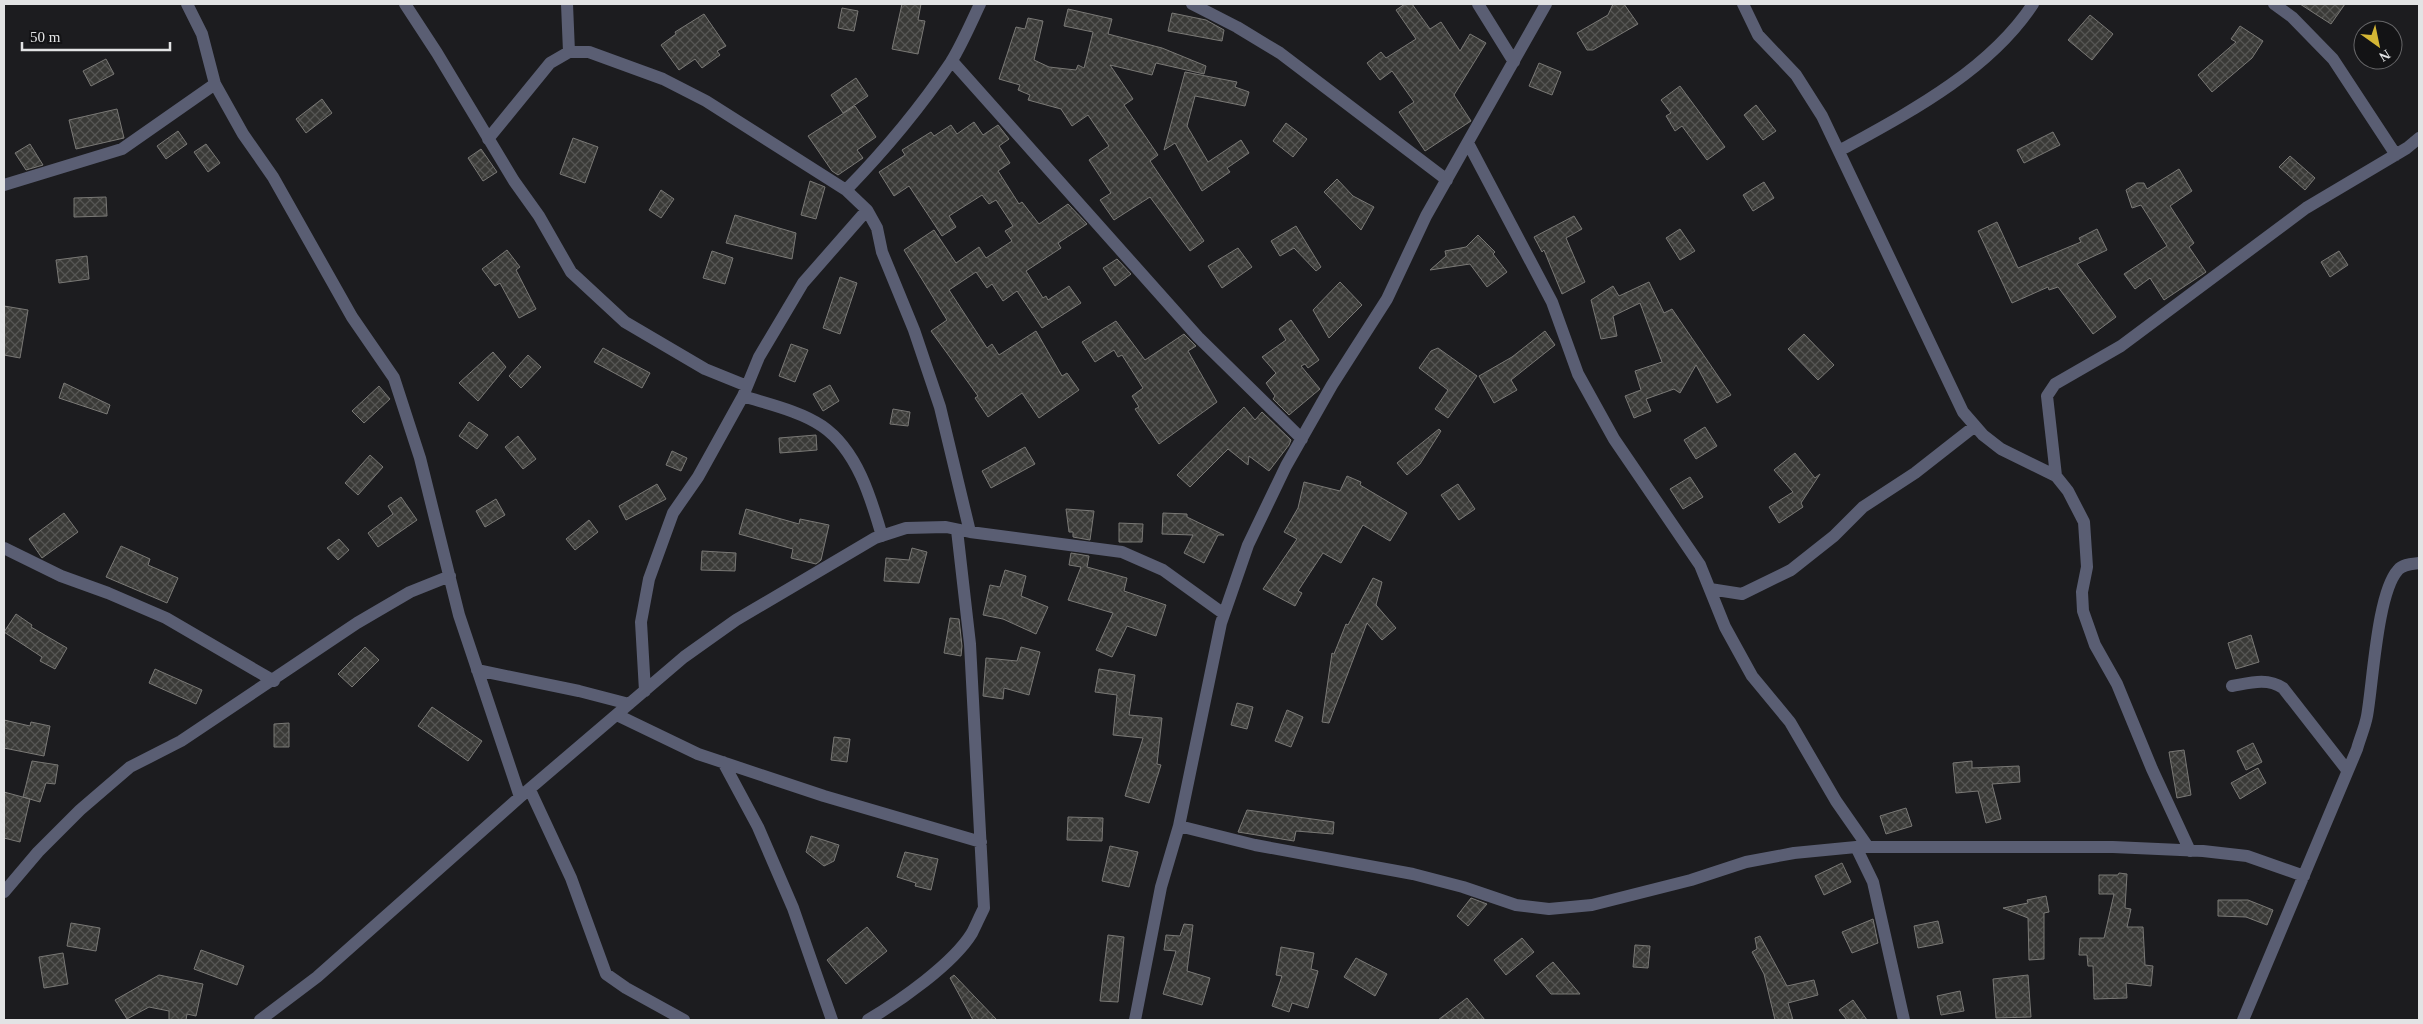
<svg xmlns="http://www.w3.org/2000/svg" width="2423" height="1024" viewBox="0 0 2423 1024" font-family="'Times New Roman',serif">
	<defs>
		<pattern id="building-cross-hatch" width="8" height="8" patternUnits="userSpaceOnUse" patternTransform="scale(1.25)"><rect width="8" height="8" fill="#3a3a37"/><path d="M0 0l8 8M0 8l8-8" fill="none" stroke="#565654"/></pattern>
	</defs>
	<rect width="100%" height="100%" fill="#1c1c1f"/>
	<path fill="url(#building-cross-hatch)" stroke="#797875" d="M902,4H921L918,20L925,21L918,54L892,49Z
		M1405,4H1412L1430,29L1441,22L1460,51L1470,34L1486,43L1454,95L1471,121L1425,151L1399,112L1414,102L1392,71L1380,80L1367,63L1381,52L1386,58L1416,39L1396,10Z
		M1613,4H1624L1638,24L1593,50H1587L1577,33L1608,15Z
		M2300,4H2345L2331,24Z
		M842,8L858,11L854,31L838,28Z
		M1068,9L1112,19L1108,34L1162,48L1206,66L1204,74L1156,63L1152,75L1110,65L1133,99L1124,105L1158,155L1150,161L1204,241L1190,251L1150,197L1114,220L1100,200L1111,193L1089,160L1109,146L1088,115L1072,126L1061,109L1028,100L1030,95L1018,90L1020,85L999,79L1016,27L1025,29L1028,18L1043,21L1034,60L1049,67L1076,70L1078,65L1084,68L1093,32L1064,26Z
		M1172,13L1206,20L1224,30L1222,41L1168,31Z
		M704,14L726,46L717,51L720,55L702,68L695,59L679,70L661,45L676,34L675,32Z
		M2090,15L2113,34L2092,60L2068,40Z
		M2240,26L2263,41L2252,58L2212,92L2198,75L2236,42L2231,39Z
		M106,59L114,74L91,86L83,71Z
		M1539,63L1561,72L1552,95L1529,86Z
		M1185,72L1237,82L1235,87L1249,92L1245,106L1195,96L1187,126L1208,162L1241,140L1249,153L1227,168L1230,172L1202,191L1175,143L1164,150Z
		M856,78L868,96L843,113L831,95Z
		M1680,86L1725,147L1707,160L1682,126L1675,131L1666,116L1671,113L1661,100Z
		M322,99L332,113L306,133L296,119Z
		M1756,105L1776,131L1763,140L1744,115Z
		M855,106L876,137L857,150L863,158L838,175L832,171L808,136Z
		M117,109L124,138L76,149L69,120Z
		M974,122L983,135L998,125L1009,139L999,146L1010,163L998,171L1019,204L1022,202L1039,224L1068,204L1087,224L1058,243L1061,248L1026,271L1043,298L1046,296L1048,300L1069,286L1081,303L1042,328L1017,291L1003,301L992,284L987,288L976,272L949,290L987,348L992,344L999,355L1036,331L1062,376L1067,373L1079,390L1039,418L1022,393L988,417L975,398L978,396L931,331L947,320L904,250L934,230L956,263L979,247L986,258L1012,241L1005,231L1013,226L996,200L989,204L982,195L949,216L956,227L942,236L909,186L894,196L879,172L905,155L902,150L931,132L934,136L951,125L957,134Z
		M1286,123L1307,139L1293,157L1273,141Z
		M178,131L187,144L166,159L157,146Z
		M2053,132L2060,145L2024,163L2017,150Z
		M573,138L598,147L585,183L560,174Z
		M30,144L43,165L26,170L15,153Z
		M206,144L220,163L208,172L194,152Z
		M481,149L497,172L483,181L468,158Z
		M2290,156L2315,178L2305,190L2279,167Z
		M2179,169L2192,191L2170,206L2194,243L2189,247L2206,272L2164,300L2150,278L2135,289L2124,274L2167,246L2141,205L2132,208L2126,190L2137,183H2144L2147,189Z
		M1337,179L1353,196L1374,207L1361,230L1324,192Z
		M810,181L825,187L816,219L801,215Z
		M1764,182L1774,198L1753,211L1743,195Z
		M661,190L674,199L661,218L649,210Z
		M106,197L107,216L74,217V198Z
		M735,215L796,233L792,259L726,243Z
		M1574,216L1582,229L1566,238L1585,282L1562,294L1544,250L1542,252L1534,237Z
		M1997,222L2018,268L2081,242L2079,238L2097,229L2107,250L2077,264L2116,317L2093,334L2058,287L2049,290L2048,287L2012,303L1978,231Z
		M1296,226L1321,267L1316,271L1294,248L1280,256L1271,241Z
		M1680,229L1695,251L1680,260L1666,238Z
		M1478,235L1495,252L1493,254L1507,272L1487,287L1470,264L1430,270L1446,256L1445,251L1466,247Z
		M1238,248L1252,267L1222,288L1208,266Z
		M507,250L520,267L516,270L536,309L519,318L500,283L495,286L482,269Z
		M712,251L733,258L725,284L703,278Z
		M2339,251L2348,265L2330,277L2321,262Z
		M87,256L89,279L59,283L56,260Z
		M1117,259L1131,274L1115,286L1103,268Z
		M840,277L857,283L840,334L823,328Z
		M1340,282L1362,305L1329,338L1313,310Z
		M1649,282L1664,313L1672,309L1731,395L1717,403L1696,365L1680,393L1674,389L1646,399L1651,411L1634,418L1625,396L1641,390L1635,371L1662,362L1640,303L1613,316L1617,336L1601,339L1591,300L1613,286L1619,296Z
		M4,306L28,310L20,358L4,355Z
		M1291,320L1319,360L1308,368L1305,364L1301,366L1320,389L1289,415L1273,399L1275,396L1266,383L1276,373L1262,357L1286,340L1279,329Z
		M1116,321L1145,360L1184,334L1196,346L1188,351L1217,402L1159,444L1135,409L1139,407L1132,396L1143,388L1122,355L1118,357L1114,350L1095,362L1082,342Z
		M1545,331L1555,345L1511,380L1517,390L1494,403L1479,376L1512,357Z
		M1804,334L1834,365L1818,380L1788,349Z
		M791,344L808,350L795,382L779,376Z
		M603,348L650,373L642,388L594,362Z
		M1438,348L1477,376L1448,418L1435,409L1448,390L1419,368L1431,351Z
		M493,352L506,367L478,401L459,383Z
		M528,355L541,367L521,388L509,376Z
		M64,383L110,405L107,414L59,398Z
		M830,385L839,401L823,411L813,394Z
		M379,386L390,399L364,423L352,411Z
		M1244,407L1255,420L1262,412L1291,440L1289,445L1269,471L1249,456L1248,465L1228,449L1190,487L1177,475Z
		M893,409L910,412L908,426L890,424Z
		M469,422L488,435L477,449L459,436Z
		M1705,427L1717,446L1696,459L1684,440Z
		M1439,429L1441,431L1420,464L1407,475L1397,463Z
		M816,435L817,450L780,453L779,438Z
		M518,436L536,459L523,469L505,447Z
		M1025,447L1035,464L991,488L982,471Z
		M672,451L687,458L681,471L666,465Z
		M1795,453L1815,478L1820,474L1801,503L1803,507L1779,523L1769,507L1793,492L1774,470Z
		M370,455L383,467L358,495L345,483Z
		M1347,476L1361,482L1360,485L1407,513L1390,541L1363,525L1341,563L1323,553L1298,591L1302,593L1295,606L1263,589L1297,539L1284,532L1298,508L1304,482L1340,491Z
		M1690,477L1703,497L1683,509L1670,489Z
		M657,484L666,499L626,520L619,506Z
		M1458,484L1475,509L1459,520L1441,495Z
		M401,497L417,520L378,547L368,533L393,514L388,506Z
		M496,499L505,515L485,527L476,511Z
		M746,509L799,524L800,519L829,525L821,560L816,564L791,558L793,549L739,534Z
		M1066,509L1094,511L1090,540L1073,537V532H1069Z
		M64,513L78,532L42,558L29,539Z
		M1163,513L1187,514V517L1224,535H1218L1204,563L1184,553L1193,535L1162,534Z
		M589,520L598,532L575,550L566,539Z
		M1119,523L1143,524L1142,542H1119Z
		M339,539L349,550L338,560L327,548Z
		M121,546L150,559L148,565L178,578L167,603L106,577Z
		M912,548L927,552L919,583L884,581L886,558L909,560Z
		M702,551L736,553L735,571L701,570Z
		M1071,553L1089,556L1087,567L1127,578L1124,591L1166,605L1156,636L1127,626L1112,657L1096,650L1113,613L1068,600L1081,567L1069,565Z
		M1005,570L1026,576L1021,596L1048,607L1036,634L1003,619L983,615L990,585L1000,587Z
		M1373,578L1382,582L1376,605L1396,628L1382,640L1367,623L1329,723L1322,722L1332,653L1334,654L1346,624L1348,625Z
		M16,614L32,625L31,627L67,648L55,669L40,661L42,657L4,632Z
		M950,618L959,619L962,646L961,656L944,653Z
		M2251,635L2259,662L2236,669L2228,643Z
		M365,647L379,660L352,687L338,674Z
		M1021,647L1040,652L1029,695L1004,688L1003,699L983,696L986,658L1017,661Z
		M155,669L202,690L196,704L149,683Z
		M1099,669L1135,675L1129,715L1162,718L1157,764L1161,765L1149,803L1125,796L1143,738L1113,735L1117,695L1095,692Z
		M1237,703L1253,707L1247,729L1231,725Z
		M432,707L482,741L468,761L418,726Z
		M1287,710L1303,717L1291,747L1275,741Z
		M4,720L30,726L31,722L50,726L44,756L4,748Z
		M289,723V747H274V724Z
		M834,737L850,739L847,762L831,760Z
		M2253,743L2262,762L2246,770L2237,751Z
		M2184,750L2191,795L2177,798L2169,752Z
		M32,761L58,765L55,784L46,783L40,802L23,797Z
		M1972,761V768L2019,766L2020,782L1992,784L2001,819L1986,823L1978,791L1956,793L1953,763Z
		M2258,768L2266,783L2240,799L2231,783Z
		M4,792L30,799L20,842L4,838Z
		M1906,808L1912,826L1886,834L1880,816Z
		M1247,810L1334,822L1333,834L1296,831L1294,841L1238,832Z
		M1068,817L1103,818L1102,841L1067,840Z
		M811,836L839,845L834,861L824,866L806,852Z
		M1110,846L1138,852L1129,887L1102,881Z
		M905,852L938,859L931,890L915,886L916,883L897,877Z
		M1842,863L1851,882L1824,895L1815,876Z
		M2119,873L2127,874L2125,908L2131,909L2127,927H2143L2145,965L2153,966L2151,986L2126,983L2127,998L2094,999L2093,966H2088L2087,955H2079L2080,938H2104L2114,894H2099V875H2118Z
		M2046,896L2049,912L2044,913V959L2029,960L2028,918L2003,908L2028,903L2027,900Z
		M1471,898L1487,904L1468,926L1457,916Z
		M2218,900H2248L2273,910L2267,925L2246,917L2218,916Z
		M1873,919L1878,943L1852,953L1842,932Z
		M1938,921L1943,943L1918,948L1914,926Z
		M71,923L100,928L96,951L67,946Z
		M1184,924L1193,925L1187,971L1210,978L1202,1005L1163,994L1176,951L1164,950L1166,935L1180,936Z
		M867,927L887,951L846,984L827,960Z
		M1108,935L1124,937L1118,1002L1100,1001Z
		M1760,936L1787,986L1814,980L1818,995L1788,1003L1793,1020H1775L1764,974L1752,952L1757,949L1755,938Z
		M1522,938L1534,952L1506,975L1494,960Z
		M1635,945L1650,946L1648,968L1633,967Z
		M1281,947L1314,953L1311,969L1318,971L1308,1008L1292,1003L1289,1012L1272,1006L1282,976L1276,975Z
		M201,950L244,966L237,985L194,969Z
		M63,953L68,984L44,988L39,957Z
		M1356,958L1387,974L1375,996L1344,977Z
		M1553,962L1580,994H1551L1536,976Z
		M159,975L203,984L196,1016L187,1014L186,1020H169V1011L149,1007L127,1019L115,1000Z
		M954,975L997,1020H973L950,978Z
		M2028,975L2031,1017L1996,1018L1993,979Z
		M1960,991L1964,1011L1941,1015L1937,996Z
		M1467,998L1485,1020H1438Z
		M1853,1000L1867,1020H1847L1839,1010Z"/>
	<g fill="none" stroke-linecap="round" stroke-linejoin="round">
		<path stroke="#5a5e73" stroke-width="12" d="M187,4L202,34L215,84L243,134L273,177L352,317L394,378L420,458L459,615L520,797
			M405,4L437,53L514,181L539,216L571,272L625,322L705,369L747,386
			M567,4L569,52
			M1192,4L1237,27L1280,53L1447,180
			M1478,4L1514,62
			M1743,4L1758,35L1796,75L1822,116L1963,412L1983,435L2001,449L2056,476L2068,491L2084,522L2087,567L2082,592L2083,611L2095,645L2117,684L2152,769L2190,851
			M2274,4L2292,17L2333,59L2396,155
			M952,61L1198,337L1302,439
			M488,139L550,63L569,52H589L663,79L706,101L846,190L867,210L877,228L882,252L914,330L940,407L970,532
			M1468,143L1552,302L1578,374L1614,439L1700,565L1725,627L1752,676L1790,722L1836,801L1868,847
			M1839,151C1908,113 1989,71 2033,4
			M4,185L122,149L215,84
			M846,190C885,150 920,108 951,62C962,44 971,23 980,4
			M743,396C768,404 800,411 822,426C857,450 871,498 882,536
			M2056,476L2047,396L2055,384L2121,346L2306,208L2407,148L2419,138
			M4,548L61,576L108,593L166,618L274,681
			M1710,589L1742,594L1791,570L1834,536L1863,507L1915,473L1975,426
			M477,670L579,691L629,704
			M2232,686C2249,683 2267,677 2283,688L2347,770
			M645,691L641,622L649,579L673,513L698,477L743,396L759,357L803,283L867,210
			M617,715L698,754L824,796L981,842
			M723,762L758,827L793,908L832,1020
			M530,790L571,878L606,974L626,988L684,1020
			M1179,826L1255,845L1413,874L1463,887L1516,905L1549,909L1592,905L1691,880L1746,862L1794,853L1856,847H2113L2203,851L2247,856L2304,876
			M1856,847L1873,882L1904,1020
			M4,892L38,852L80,810L130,767L181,741L357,623L410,592L450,576
			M260,1020L317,977L520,797L684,657L736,620L875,538L906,528L946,527L970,532L1122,552L1163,570L1224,614
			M868,1020C900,1001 953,964 972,933C976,925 980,916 984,908L970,644L957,530
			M1135,1020L1161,887L1179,826L1221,623L1248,545L1286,466L1332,385L1387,299L1426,216L1546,4
			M2243,1020L2357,749C2360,738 2365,727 2367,716C2373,683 2377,593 2398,570C2403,564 2412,564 2419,563"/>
	</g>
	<rect width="2423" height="1024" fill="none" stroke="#e2e3e4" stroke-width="10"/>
	<g transform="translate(2378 45) rotate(147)"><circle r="24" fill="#131315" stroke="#666668"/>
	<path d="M0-4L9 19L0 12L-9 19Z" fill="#d4b635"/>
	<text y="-8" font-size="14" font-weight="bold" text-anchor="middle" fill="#e2e3e4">N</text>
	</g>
	<path d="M22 42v8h148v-8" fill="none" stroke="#e2e3e4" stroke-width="2.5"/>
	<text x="30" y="42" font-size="15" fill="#e2e3e4" stroke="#131315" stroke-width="4" paint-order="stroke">50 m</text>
</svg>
